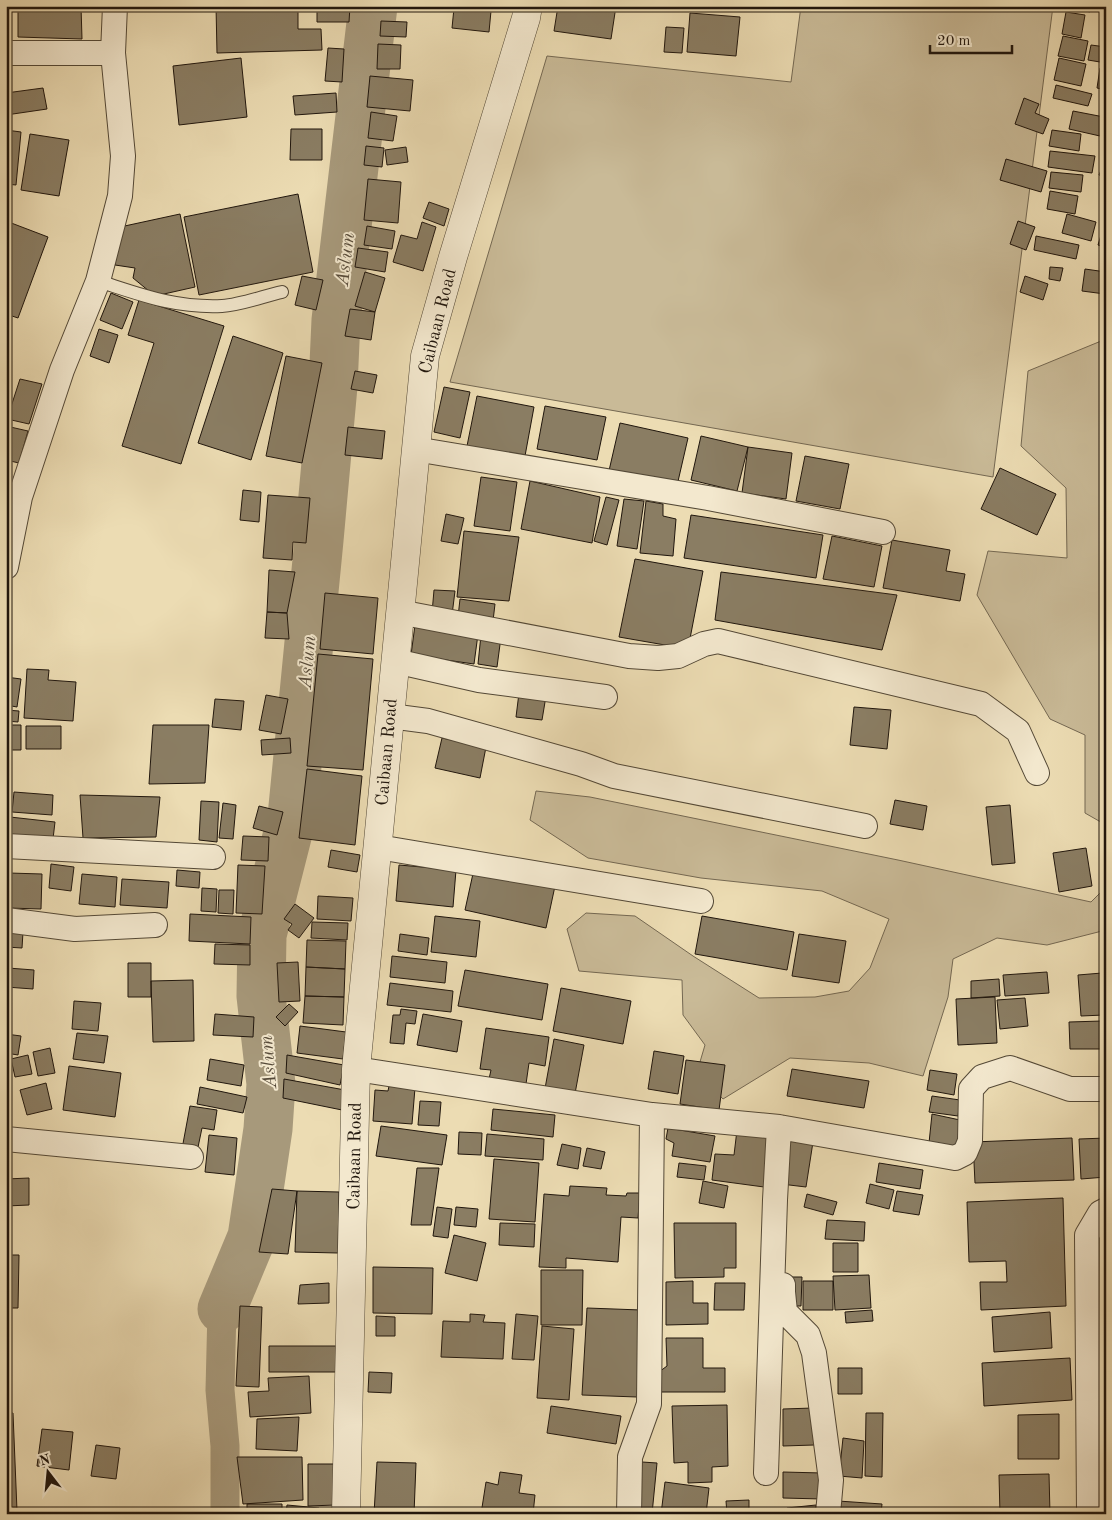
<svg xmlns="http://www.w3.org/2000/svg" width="1112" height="1520" viewBox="0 0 1112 1520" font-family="'Old Standard TT',serif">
	<rect width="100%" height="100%" fill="#ecdcb3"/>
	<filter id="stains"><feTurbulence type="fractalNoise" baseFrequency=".004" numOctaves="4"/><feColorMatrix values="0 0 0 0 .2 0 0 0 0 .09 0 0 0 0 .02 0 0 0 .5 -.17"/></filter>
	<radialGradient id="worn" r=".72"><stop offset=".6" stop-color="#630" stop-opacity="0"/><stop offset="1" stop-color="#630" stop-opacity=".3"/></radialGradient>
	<path fill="#c9ba97" stroke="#746852" d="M801,6H1053L993,477L450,382L547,56L791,82Z
		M1106,339V825L1085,813V735L1050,719L977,595L988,551L1067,558L1066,488L1021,446L1028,371Z
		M536,791L590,797L898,860L1091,902L1106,887V930L1047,945L997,938L953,959L948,997L923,1076L869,1063L790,1058L723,1099L697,1072L705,1045L683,1015L682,980L579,971L567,929L586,913L635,916L693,956L759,998L815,997L849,991L870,968L889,919L822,891L701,878L588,858L530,820Z"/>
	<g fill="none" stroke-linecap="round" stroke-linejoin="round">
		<path stroke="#a7997b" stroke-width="29" d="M222,1309L220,1390L225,1446V1514"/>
		<path stroke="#a7997b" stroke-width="49" d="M222,1309L252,1237L268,1129L271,1084L261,996L262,935L292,817L319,540L333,386L336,320L373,6"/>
	</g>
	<path fill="#8a7d63" stroke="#20160d" d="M18,6H81L82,39L18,37Z
		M216,6H298V29H321L322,50L217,53Z
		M317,6H350L349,22H317Z
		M558,6H616L611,39L554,31Z
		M1062,6H1092L1090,12Z
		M454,8L491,11L489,32L452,28Z
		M1066,12L1085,15L1081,38L1062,34Z
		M690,13L740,17L736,56L687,52Z
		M381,21L407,22L406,37L380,36Z
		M666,27L684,28L682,53L664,52Z
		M1063,36L1088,41L1084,61L1058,56Z
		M378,44L401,45L400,69H377Z
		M1091,45L1106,47V63L1088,60Z
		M328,48L344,49L342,82L325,81Z
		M241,58L247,117L179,125L173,66Z
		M1059,58L1086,64L1081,86L1054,80Z
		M1100,68H1106V90L1097,88Z
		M370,76L413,80L410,111L367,107Z
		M1056,85L1092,94L1088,106L1053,98Z
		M43,88L47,109L6,115V93Z
		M336,93L337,112L295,115L293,96Z
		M1024,98L1039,104L1035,113L1049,119L1043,134L1015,124Z
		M1073,111L1104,117L1100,136L1069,129Z
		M371,112L397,116L393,141L368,138Z
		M291,129H322V160H290Z
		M6,130L21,132L16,185L6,184Z
		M1052,130L1081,134L1079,151L1049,146Z
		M30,134L69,140L59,196L21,190Z
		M366,146L384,148L382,167L364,165Z
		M406,147L408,162L387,165L385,150Z
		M1050,151L1095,156L1092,173L1048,167Z
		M1106,158V178L1099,175Z
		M1006,159L1047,171L1041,192L1000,180Z
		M1051,172L1083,175L1081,192L1049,188Z
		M368,179L401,182L398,223L364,220Z
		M1050,191L1078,196L1075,214L1047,209Z
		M298,194L313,272L199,295L184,217Z
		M429,202L449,209L444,226L423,218Z
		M180,214L195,287L155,296L133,278L135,268L115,265L120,227Z
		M1067,214L1096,222L1091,241L1062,233Z
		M6,221L48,237L18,318L6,314Z
		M1018,221L1035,227L1026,250L1010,244Z
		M422,222L436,227L423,271L393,262L401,235L417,239Z
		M1104,225L1106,226V248L1098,245Z
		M367,226L395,231L392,249L364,245Z
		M1036,236L1079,245L1076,259L1034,250Z
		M358,248L388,252L385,272L355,267Z
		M1050,267L1063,268L1060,281L1049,279Z
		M1085,269L1106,272L1105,294L1082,291Z
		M365,272L385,278L375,312L355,306Z
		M302,276L323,280L316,310L295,305Z
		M1025,276L1048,284L1043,300L1020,292Z
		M111,293L133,302L122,329L100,320Z
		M139,300L224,326L181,464L122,446L154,343L128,335Z
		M350,309L375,312L371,340L345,336Z
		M99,329L118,335L109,363L90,356Z
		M233,336L283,353L251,460L198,443Z
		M286,356L322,363L302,463L266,456Z
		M355,371L377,375L373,393L351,389Z
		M20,379L42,384L29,424L7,419Z
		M444,387L470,392L460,438L434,432Z
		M477,396L534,407L525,456L467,446Z
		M545,406L606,417L597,460L537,449Z
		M620,423L688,438L676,490L608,475Z
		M6,426L28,431L19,463L6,460Z
		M348,427L385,431L382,459L345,455Z
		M701,436L748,447L737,491L691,480Z
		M748,447L792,453L786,499L742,493Z
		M805,456L849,464L840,509L796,501Z
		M1000,468L1056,494L1037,535L981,509Z
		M481,477L517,482L510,531L474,526Z
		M530,481L600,497L592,543L521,529Z
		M243,490L261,492L259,522L240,520Z
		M268,495L310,498L306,543L293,542L292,560L263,558Z
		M606,497L619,500L607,545L594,541Z
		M624,499L644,501L637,549L617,546Z
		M646,501L663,504V516L676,519L673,556L640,553Z
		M446,514L464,518L458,544L441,541Z
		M691,515L823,535L816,578L684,558Z
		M464,531L519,537L509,601L457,597Z
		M832,536L882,546L874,587L823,579Z
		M892,540L950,550L946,571L965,574L960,601L883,588Z
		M635,559L703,571L688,649L619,637Z
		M269,570L295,572L287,613L267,612Z
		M721,572L897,595L882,650L715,620Z
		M434,590L455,591L452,615L432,613Z
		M325,593L378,598L373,654L320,649Z
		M460,599L495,604L493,621L458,617Z
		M267,612L287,613L289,639L265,638Z
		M415,625L478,634L474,664L411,655Z
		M481,635L501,637L497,667L478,664Z
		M318,654L373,659L363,770L307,766Z
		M27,669L49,670L48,680L76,682L73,721L24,718Z
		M6,677L21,679L17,707L6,705Z
		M519,693L546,696L542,720L516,717Z
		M266,695L288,699L281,734L259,730Z
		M215,699L244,701L241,730L212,727Z
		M854,707L891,710L887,749L850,745Z
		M6,710L19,711L18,722L6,721Z
		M6,725H21V750H6Z
		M153,725H209L205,783L149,784Z
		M26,726H61V749H26Z
		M290,738L291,753L262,755L261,740Z
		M442,738L486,747L480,778L435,768Z
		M307,769L362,776L355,845L299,838Z
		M6,786L11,787L8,812H6Z
		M14,792L53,795L52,815L12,812Z
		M80,795L160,797L156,837L83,838Z
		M895,800L927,806L923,830L890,824Z
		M201,801L219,802L217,842L199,840Z
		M223,803L236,805L233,839L219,838Z
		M1010,805L1015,863L992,865L986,807Z
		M259,806L283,812L277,835L253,828Z
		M10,817L55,822L53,839L8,834Z
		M243,836L269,837L268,861L241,860Z
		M1086,848L1092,886L1059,892L1053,853Z
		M331,850L360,855L357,872L328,867Z
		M51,864L74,867L71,891L49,888Z
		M238,865L265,866L262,914L236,913Z
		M399,865L456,870L453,907L396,901Z
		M474,869L555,886L546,928L465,910Z
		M177,870L200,872L199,888L176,886Z
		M9,873L42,874L41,909L8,908Z
		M82,874L117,877L115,907L79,904Z
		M122,879L169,882L167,908L120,905Z
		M202,888L217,889L216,912L201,911Z
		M219,890H234L233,914L218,913Z
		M318,896L353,898L351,921L317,919Z
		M295,904L314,918L299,938L288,930L292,924L284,919Z
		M190,914L251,917L250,944L189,941Z
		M435,916L480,921L476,957L431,952Z
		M702,916L794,932L787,970L695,954Z
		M312,922L348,923L347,940L311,938Z
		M6,931L23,932L22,948L6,947Z
		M400,934L429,938L427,955L398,951Z
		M799,934L846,941L839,983L792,976Z
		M307,940L346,941L345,969L306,967Z
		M215,944L250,945V965L214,964Z
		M392,956L447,962L445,983L390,977Z
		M298,962L300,1001L279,1002L277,963Z
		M128,963H151V997H128Z
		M306,967L345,969L344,997L305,996Z
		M8,968L34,970L33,989L6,987Z
		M465,970L548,984L542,1020L458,1006Z
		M1047,972L1049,993L1005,996L1003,975Z
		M1102,973L1104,1015L1081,1016L1078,975Z
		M999,979L1000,996L971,998V981Z
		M193,980L194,1041L153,1042L151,981Z
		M390,983L453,991L451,1012L387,1005Z
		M561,988L631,1001L623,1044L553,1031Z
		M305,996L344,997L343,1025L303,1023Z
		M995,997L997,1043L958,1045L956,999Z
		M1025,998L1028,1026L1000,1029L997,1000Z
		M74,1001L101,1003L98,1031L72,1029Z
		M289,1004L298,1012L285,1026L276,1017Z
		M401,1009L417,1011L415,1024L406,1023L404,1044L390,1043L393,1015H400Z
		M215,1014L254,1017L253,1037L213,1035Z
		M423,1014L462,1021L457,1052L417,1045Z
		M1102,1021V1049H1070L1069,1022Z
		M300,1026L346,1032L343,1059L297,1053Z
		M486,1028L549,1037L545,1066L529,1063L526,1084L489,1079L491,1070L480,1069Z
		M77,1033L108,1036L104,1063L73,1059Z
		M6,1034L21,1036L18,1055L6,1053Z
		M554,1039L584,1045L574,1099L544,1094Z
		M50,1048L55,1073L38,1076L33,1052Z
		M654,1051L684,1056L678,1094L648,1089Z
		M28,1055L32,1074L15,1077L11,1059Z
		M287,1055L344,1065L340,1085L286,1073Z
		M210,1059L244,1065L241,1086L207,1080Z
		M686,1060L725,1065L719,1110L680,1104Z
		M69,1066L121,1073L115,1117L63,1110Z
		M792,1069L869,1081L864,1108L787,1096Z
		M930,1070L957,1074L954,1095L927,1090Z
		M284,1079L345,1090L342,1110L283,1098Z
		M46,1083L52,1109L27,1115L20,1090Z
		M389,1086L415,1088L412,1124L373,1121L375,1090L388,1091Z
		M200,1087L247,1097L243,1113L197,1104Z
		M932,1096L960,1100L958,1116L929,1112Z
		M420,1101L441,1102L439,1126L418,1125Z
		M190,1106L217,1110L214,1130L202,1128L197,1152L182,1149Z
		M493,1109L555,1115L553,1137L491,1130Z
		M932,1114L960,1120L957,1147L929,1143Z
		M381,1126L447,1135L442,1165L376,1156Z
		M668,1128L715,1136L710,1162L672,1156L674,1143L666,1139Z
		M737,1130L769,1133L764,1187L712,1180L715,1154L734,1155Z
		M459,1132L482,1133L481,1155L458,1154Z
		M487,1134L544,1139L543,1160L485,1156Z
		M209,1135L237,1138L234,1175L205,1172Z
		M788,1138L813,1142L806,1187L781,1184Z
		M1072,1138L1074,1180L975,1183L973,1142Z
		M1106,1138V1177L1081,1179L1079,1139Z
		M562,1144L581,1148L578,1169L557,1165Z
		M587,1148L605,1152L601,1169L583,1166Z
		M494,1159L539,1163L535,1222L489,1219Z
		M679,1163L706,1166L704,1180L677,1177Z
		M879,1163L923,1170L920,1189L876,1182Z
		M417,1168H439L431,1225H411Z
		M29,1178V1205L6,1206V1179Z
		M703,1181L728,1186L724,1208L699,1203Z
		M870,1184L894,1190L889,1209L866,1203Z
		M570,1186L607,1188L606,1195L626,1196L627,1193H640L638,1218L621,1217L618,1262L566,1258V1268L539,1267L544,1194L569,1196Z
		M272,1189L297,1191L288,1254L259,1252Z
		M297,1191L339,1192L338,1253L295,1252Z
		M897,1191L923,1195L919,1215L893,1211Z
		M807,1194L837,1202L833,1215L804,1207Z
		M1063,1198L1066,1306L981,1310L980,1282H1007L1006,1261L969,1262L967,1202Z
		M437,1207L452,1209L448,1238L433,1236Z
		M456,1207L478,1209L476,1227L454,1225Z
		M827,1220L865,1222L864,1241L825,1239Z
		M500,1223L535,1224L534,1247L499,1245Z
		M674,1223H736V1268H724V1277L675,1278Z
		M454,1235L486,1243L477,1281L445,1273Z
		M833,1243H858V1272H833Z
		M6,1255H19L18,1308H6Z
		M373,1267L433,1268L432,1314L373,1313Z
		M541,1270H583L582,1325H541Z
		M869,1275L871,1308L835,1310L833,1276Z
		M791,1277H802L801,1306H791Z
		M693,1281V1303H708V1324L666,1325V1282Z
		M803,1281H833V1310H803Z
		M329,1283V1303L298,1304L300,1285Z
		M715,1283H745L744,1310H714Z
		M240,1306L262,1307L259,1387L236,1386Z
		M587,1308L641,1310L637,1397L582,1395Z
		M872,1310L873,1321L846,1323L845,1312Z
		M1050,1312L1052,1348L994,1352L992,1317Z
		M470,1314L485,1315L483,1322L505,1323L503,1359L441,1357L443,1321L470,1322Z
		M516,1314L538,1316L534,1360L512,1359Z
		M376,1316L395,1317V1336H376Z
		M542,1326L574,1329L569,1400L537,1398Z
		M666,1338H703V1368H725V1392H659V1372L667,1366Z
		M269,1346H336V1372H269Z
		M1070,1358L1072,1400L984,1406L982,1363Z
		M838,1368H862V1394H838Z
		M369,1372L392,1373L391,1393L368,1392Z
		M309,1376L311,1413L250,1417L248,1392L269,1391L268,1378Z
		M727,1405L728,1466L712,1467V1482L688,1483V1462L674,1463L672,1406Z
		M1104,1405H1106V1439H1103Z
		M551,1406L621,1416L616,1444L547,1433Z
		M813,1408L814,1445L783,1446V1409Z
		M6,1413H13L17,1511L6,1512Z
		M866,1413H883L882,1477L865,1476Z
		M1059,1414V1459H1018V1415Z
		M299,1417L297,1451L256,1449L257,1419Z
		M42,1429L73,1432L69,1470L37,1466Z
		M843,1438L864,1441L862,1478L839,1476Z
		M96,1445L120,1448L116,1479L91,1476Z
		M237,1457H302L303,1500L243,1504Z
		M377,1462L416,1463L414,1514H374Z
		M642,1462L657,1463L652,1514H637Z
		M308,1464H336V1505L308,1506Z
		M500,1472L522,1475L519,1493L535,1495L533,1514H481L486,1482L498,1485Z
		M783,1472L822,1473V1499L783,1498Z
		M1049,1474L1050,1514H1000L999,1475Z
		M665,1482L709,1488L706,1514H661Z
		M749,1500V1514H727L726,1501Z
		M838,1501L882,1504L881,1514H837Z
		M247,1504H282V1514H247Z
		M287,1505L319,1508L318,1514H286Z
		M816,1505V1514H788L787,1508Z"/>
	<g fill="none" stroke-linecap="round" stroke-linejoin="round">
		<defs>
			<path id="service" d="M98,281C142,295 174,308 222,306C241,305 264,296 282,292"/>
			<path id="minor" d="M6,53H113
				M415,449L708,498L883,532
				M6,567L20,497L62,370L98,281L120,196L123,156L113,53L115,6
				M399,612L629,656L658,658L678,656L704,644L718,641L981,704L1018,731L1037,773
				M395,661L479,680L605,697
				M390,716L428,721L581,764L614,776L865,826
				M6,846L213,857
				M378,847L701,901
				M6,920L75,929L155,925
				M356,1069L652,1115L779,1127L955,1158L965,1153L970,1141L971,1089L982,1077L1010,1068L1070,1089H1106
				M6,1139L191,1157
				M783,1285V1292L785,1312L808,1335L814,1353L831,1480L828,1514
				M766,1473L775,1200L779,1127
				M629,1514L630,1457L649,1404L652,1115
				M1089,1514L1087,1235L1100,1213L1106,1210"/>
			<path id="tertiary" d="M346,1514L356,1069L425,356L453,257L526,18L528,6"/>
		</defs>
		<use href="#service" stroke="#534836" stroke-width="14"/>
		<use href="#minor" stroke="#534836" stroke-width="26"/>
		<use href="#tertiary" stroke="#534836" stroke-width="29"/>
		<use href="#service" stroke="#f3e8ce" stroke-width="12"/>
		<use href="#minor" stroke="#f3e8ce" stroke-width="24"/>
		<use href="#tertiary" stroke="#f3e8ce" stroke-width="28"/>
	</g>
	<g text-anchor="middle" stroke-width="4" stroke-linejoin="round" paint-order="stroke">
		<g font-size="18" fill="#20160d" stroke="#f3e8ce">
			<text transform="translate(437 321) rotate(-76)" y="6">Caibaan Road</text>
			<text transform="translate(386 752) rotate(-85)" y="6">Caibaan Road</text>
			<text transform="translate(354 1156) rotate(-89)" y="6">Caibaan Road</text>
		</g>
		<g font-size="19" font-style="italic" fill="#564a39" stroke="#f3e8ce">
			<text transform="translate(344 259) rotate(-83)" y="7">Aslum</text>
			<text transform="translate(306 662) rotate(-85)" y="7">Aslum</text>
			<text transform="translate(267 1062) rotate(-95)" y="7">Aslum</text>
		</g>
	</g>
	<rect width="1112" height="1520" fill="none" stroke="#ecdcb3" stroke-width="25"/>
	<rect x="8" y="8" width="1097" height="1505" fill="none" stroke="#20160d" stroke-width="2.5"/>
	<rect x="12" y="12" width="1087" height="1495" fill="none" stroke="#20160d"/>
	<g transform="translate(48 1472) rotate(344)" stroke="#f3e8ce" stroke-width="4" paint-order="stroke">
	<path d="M0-4L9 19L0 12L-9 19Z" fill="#20160d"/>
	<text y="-8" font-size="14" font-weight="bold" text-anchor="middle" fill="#20160d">N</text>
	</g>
	<path d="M930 45v8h82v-8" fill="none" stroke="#20160d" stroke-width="2.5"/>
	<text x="937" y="45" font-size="15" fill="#20160d" stroke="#f3e8ce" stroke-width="4" paint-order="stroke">20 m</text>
	<rect width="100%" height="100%" filter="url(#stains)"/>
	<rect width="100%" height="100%" fill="url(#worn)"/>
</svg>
